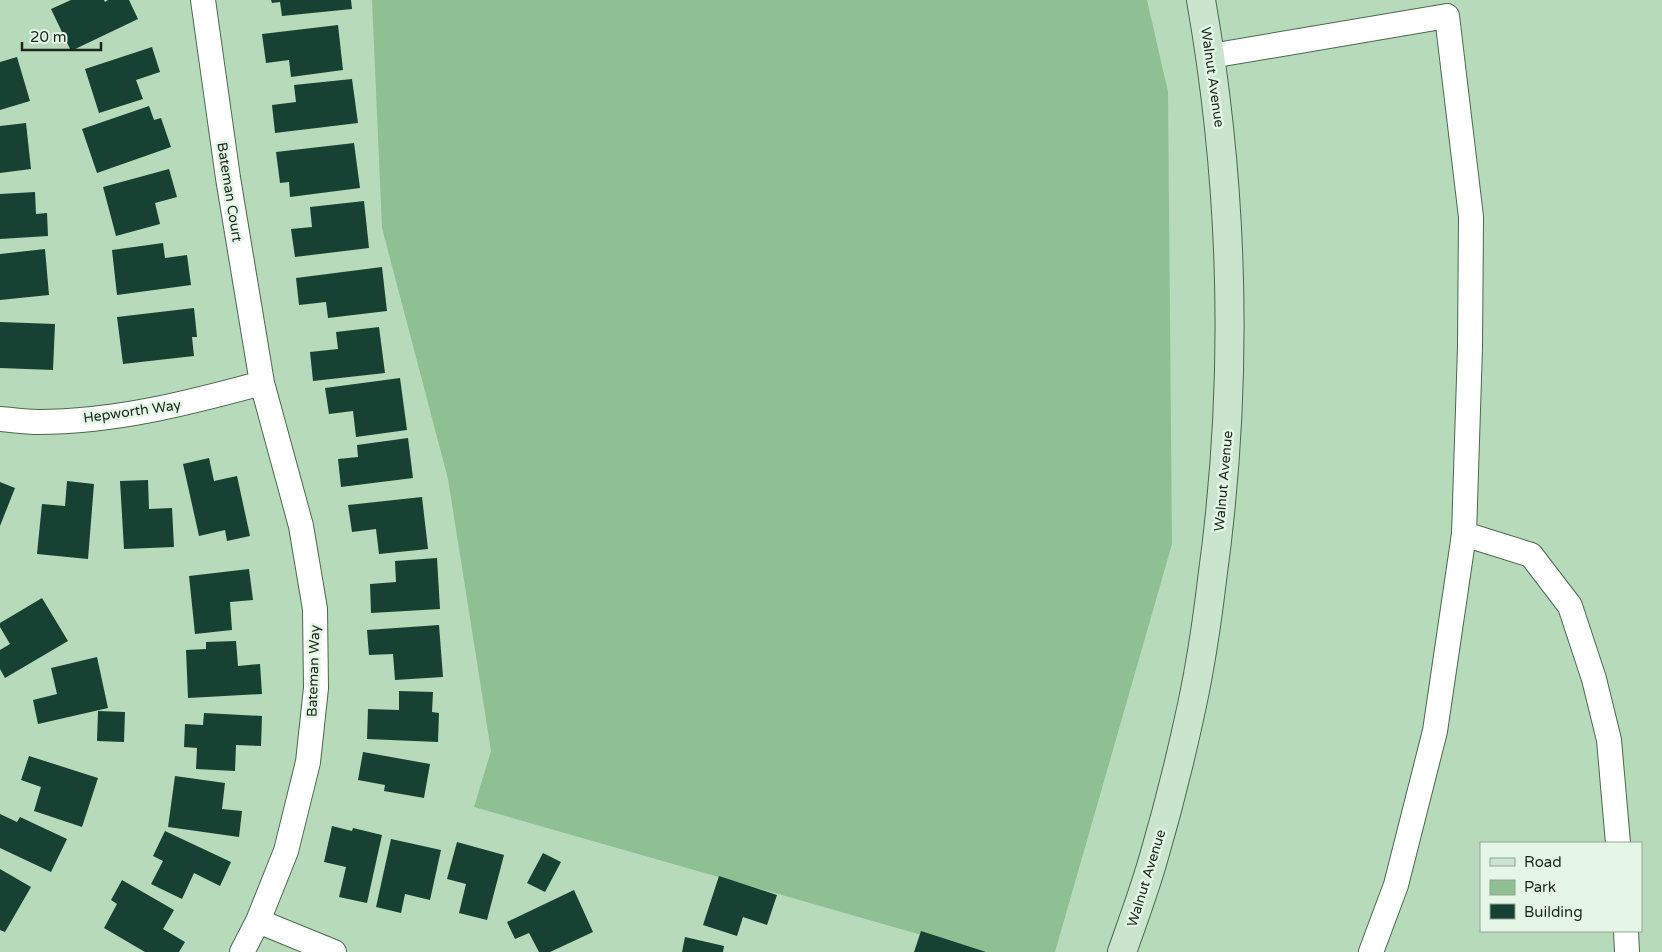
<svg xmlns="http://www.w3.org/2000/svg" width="1662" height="952" viewBox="0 0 1662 952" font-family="'Varela Round',sans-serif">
	<rect width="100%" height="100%" fill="#b7dabb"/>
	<path fill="#8ec094" d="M372,0H1147L1168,92L1172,544L1055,952H981L474,807L491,751L448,479L382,228Z"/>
	<path fill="#174133" d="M71,0H104L105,2L108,0H129L138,19L71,51L51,9Z
		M271,0H351L352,9L282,16L280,2L272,3Z
		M338,25L343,70L291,77L289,60L266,63L262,34Z
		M152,47L160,72L136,80L143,99L99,113L85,69Z
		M17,57L30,101L0,110V62Z
		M352,79L358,123L275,133L272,105L296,102L294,85Z
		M149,106L154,120L161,118L171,147L97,173L82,129Z
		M26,123L31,169L0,173V126Z
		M354,143L360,188L290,197L289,182L280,183L276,152Z
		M169,169L177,197L155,203L160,224L116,236L103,187Z
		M35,192L36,214L47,213L48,236L0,239V194Z
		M364,201L369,248L295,257L291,229L312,227L310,207Z
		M163,243L165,258L187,255L191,285L117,295L112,250Z
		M45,249L49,295L0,300V254Z
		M382,267L387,311L328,318L326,302L299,305L296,278Z
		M194,308L197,337H192L194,356L123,364L117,317Z
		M0,322L55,324L53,370L0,368Z
		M379,327L385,373L313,381L310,352L338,349L336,332Z
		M400,378L407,430L356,437L353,411L329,414L325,388Z
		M408,438L413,478L341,487L338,459L358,457L357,445Z
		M209,458L214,481L237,476L250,536L227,541L225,530L199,536L183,464Z
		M148,480L149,509L172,508L174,547L124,549L120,481Z
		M67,481L94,484L88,559L37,554L42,504L65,506Z
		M0,482L15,488L0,526Z
		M422,497L428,549L379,554L376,529L352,532L348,505Z
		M437,558L440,609L371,613L370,584L396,582L395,561Z
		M249,569L253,600L230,602L232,630L195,634L189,576Z
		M42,598L68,641L5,678L0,669V650L10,644L0,627V623Z
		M439,625L443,677L395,680L393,654L369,655L367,630Z
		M236,641L238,666L260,664L262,694L188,698L186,650L206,649V642Z
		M97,657L108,708L38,724L33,700L57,694L51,668Z
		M399,691L433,692L432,712L439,713L438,742L367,739L368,709L399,710Z
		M98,711L125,712L124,742L97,741Z
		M204,713L262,716L261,746L236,745L235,771L196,769L197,748L184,747L185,724L203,725Z
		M363,752L430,764L424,798L384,791L385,785L358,780Z
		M29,756L98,778L82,827L34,811L41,787L21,780Z
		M175,776L225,783L222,809L242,811L239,837L168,827Z
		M0,814L17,822L20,817L67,839L51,872L0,848Z
		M332,826L352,831L353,828L382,835L367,903L339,897L346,867L324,862Z
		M165,831L231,862L220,886L194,873L182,899L151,884L163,861L153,856Z
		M391,839L441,850L430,900L405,894L401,913L376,907Z
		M457,842L504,855L487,920L459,913L466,884L447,879Z
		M543,853L561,862L545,892L527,883Z
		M0,869L31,887L5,932L0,930Z
		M719,876L777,895L767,925L743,917L737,936L703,925Z
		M122,880L174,910L163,929L185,942L179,952H145L104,928L117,904L111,900Z
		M574,890L593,932L550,952H539L529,933L515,939L507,922Z
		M921,931L986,952H914Z
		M685,937L724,946L723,952H682Z"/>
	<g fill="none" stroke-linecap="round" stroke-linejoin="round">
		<defs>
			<path id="street" d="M203,0L228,178L262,383L301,526L315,609L316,688L308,762L286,851L258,921L242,952
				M1211,56L1447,16L1471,217L1470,347L1464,534L1435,731L1396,885L1371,952
				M0,419C13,420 25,422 38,422C114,422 189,403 262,383
				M1464,534L1531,555L1570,606L1594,679L1609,740L1618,843
				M258,921L334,952
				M1626,931L1627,952"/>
			<path id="secondary" d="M1122,952C1133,921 1144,891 1153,860C1168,809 1181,757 1192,705C1201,663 1207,622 1212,580C1239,385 1235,194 1201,0"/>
		</defs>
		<use href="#street" stroke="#4a694d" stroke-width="26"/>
		<use href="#secondary" stroke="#4a694d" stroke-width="30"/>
		<use href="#street" stroke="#fff" stroke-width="24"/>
		<use href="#secondary" stroke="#cae4ce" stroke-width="28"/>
	</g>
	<g text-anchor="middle" stroke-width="5" stroke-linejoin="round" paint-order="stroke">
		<g font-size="14" fill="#1a271b" stroke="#e4f6e6">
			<text transform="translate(1213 77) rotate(82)" y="5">Walnut Avenue</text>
			<text transform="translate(230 192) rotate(81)" y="5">Bateman Court</text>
			<text transform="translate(132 411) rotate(-8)" y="5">Hepworth Way</text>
			<text transform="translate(1223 481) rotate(-85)" y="5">Walnut Avenue</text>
			<text transform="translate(313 671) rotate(-88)" y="5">Bateman Way</text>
			<text transform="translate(1146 878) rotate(-73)" y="5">Walnut Avenue</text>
		</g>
	</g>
	<rect x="1480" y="842" width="162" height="90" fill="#e4f6e6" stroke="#93a395"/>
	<rect x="1490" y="858" width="25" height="8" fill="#cae4ce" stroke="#93a395"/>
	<text x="1524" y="867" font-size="15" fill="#1a271b">Road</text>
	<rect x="1490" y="880" width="25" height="15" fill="#8ec094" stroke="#93a395"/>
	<text x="1524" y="892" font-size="15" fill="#1a271b">Park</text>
	<rect x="1490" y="904" width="25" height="15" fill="#174133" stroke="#93a395"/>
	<text x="1524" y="917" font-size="15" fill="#1a271b">Building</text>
	<path d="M22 42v8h79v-8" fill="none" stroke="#1a271b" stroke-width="2.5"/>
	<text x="30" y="42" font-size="15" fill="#1a271b" stroke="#e4f6e6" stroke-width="4" paint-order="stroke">20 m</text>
</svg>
